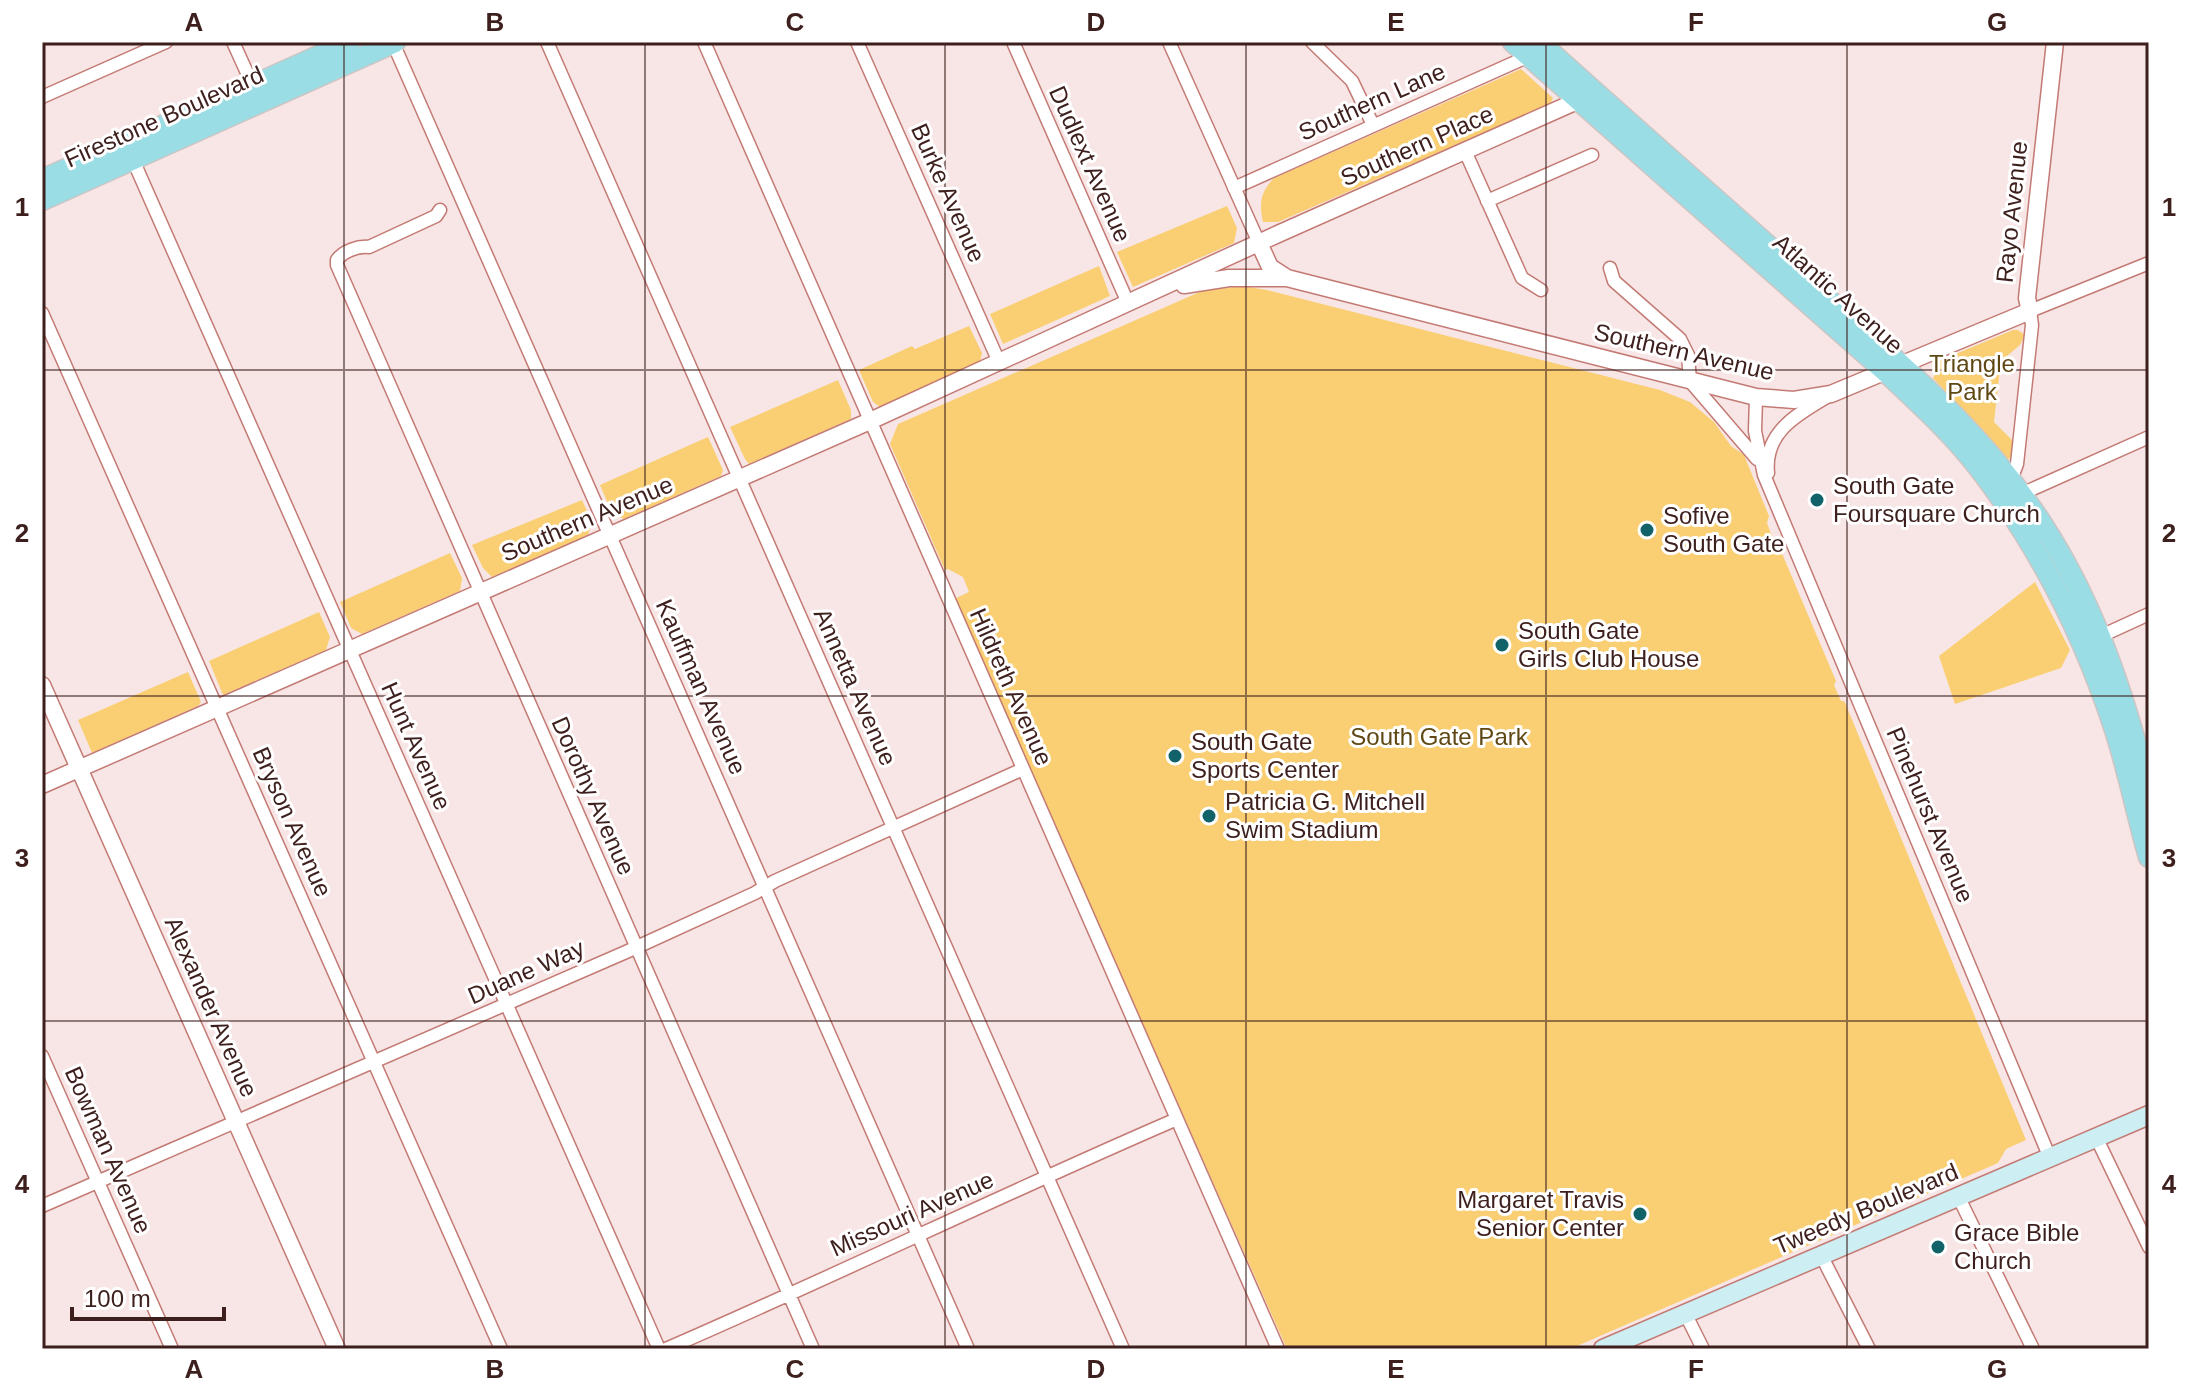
<svg xmlns="http://www.w3.org/2000/svg" width="2191" height="1391" viewBox="0 0 2191 1391" font-family="Helvetica,sans-serif">
	<rect width="100%" height="100%" fill="#f7e6e5"/>
	<path fill="#facf73" d="M1521,69L1553,98L1550,104L1278,222H1263C1259,203 1260,193 1274,178Z
		M1227,206L1237,228L1234,243L1133,287L1117,252Z
		M1099,266L1110,296L1003,344L990,314Z
		M1242,286L1267,290L1660,390L1690,402L1714,422L1731,446L1744,455L1769,516L1767,523L1775,544H1778L1836,681L1834,685L1841,701H1844L1846,705L2026,1140L2006,1149L1998,1163L1570,1349H1287L954,599L969,592L963,577L948,569L945,570L890,444L898,424L1202,291Z
		M969,326L982,353L980,362L880,407L873,402L859,370L912,346L915,349Z
		M2013,330H2018L2025,335L2020,345L2001,361L1994,422L2013,441L2011,458L2005,460L1986,434L1933,378L1936,373L1934,363Z
		M838,380L851,410V419L749,464L745,459L730,427Z
		M708,437L723,470L721,476L624,519L612,513L600,485Z
		M582,500L592,522L588,535L492,577L483,568L472,545Z
		M450,553L462,578L460,591L362,634L351,628L340,602Z
		M2035,582L2070,650L2061,668L1955,704L1939,656Z
		M319,612L330,637L326,650L223,695L209,661Z
		M188,672L201,702L198,706L92,753L78,720Z"/>
	<g fill="none" stroke-linecap="round" stroke-linejoin="round">
		<defs>
			<path id="minor" d="M233,42L253,86
				M547,42L1123,1349
				M704,42L1278,1349
				M857,42L999,362
				M1013,42L1128,303
				M1169,42L1259,243
				M1312,42L1352,81L1373,125
				M393,43L968,1349
				M42,97L166,42
				M1465,151L1522,278L1541,290
				M133,160L659,1349
				M1234,188L1529,56
				M1487,201L1592,155
				M440,210L436,216L369,247C358,246 343,251 337,260V265L813,1349
				M1610,268L1614,281L1680,339L1688,355L1690,381L1757,459
				M42,313L501,1349
				M1756,397L1755,431L1764,475L2050,1158
				M1768,473C1764,434 1794,416 1825,398
				M2011,480L2017,464L2032,325L2030,311L2149,263
				M2017,496L2149,437
				M2101,636L2149,614
				M42,1056L172,1349
				M2096,1137L2149,1247
				M1958,1196L2033,1349
				M42,1206L626,952L755,893L775,881L1023,769
				M1821,1255L1869,1349
				M1685,1313L1703,1349
				M666,1349C837,1275 1005,1193 1177,1119"/>
			<path id="tertiary" d="M1259,243L1270,267L1287,278
				M1184,285L1229,278H1287L1756,397L1794,400L1831,394L2030,311L2027,298L2055,42
				M42,685L337,1349
				M42,785L870,421L1278,234L1586,97"/>
			<path id="secondary" d="M1603,1349L2149,1115"/>
			<path id="primary" d="M1513,42L1886,372C1918,402 1952,433 1979,468C2040,547 2086,640 2116,733C2129,774 2137,816 2149,857
				M1539,42C1632,126 1727,209 1820,292C1903,367 1980,429 2042,524C2096,607 2125,698 2149,793
				M42,180L350,42
				M42,200L395,42"/>
		</defs>
		<use href="#minor" stroke="#c47a74" stroke-width="15"/>
		<use href="#tertiary" stroke="#c47a74" stroke-width="19"/>
		<use href="#secondary" stroke="#c47a74" stroke-width="21"/>
		<use href="#primary" stroke="#cdc5c4" stroke-width="23"/>
		<use href="#minor" stroke="#fff" stroke-width="12"/>
		<use href="#tertiary" stroke="#fff" stroke-width="16"/>
		<use href="#secondary" stroke="#cdeef2" stroke-width="18"/>
		<use href="#primary" stroke="#9bdde5" stroke-width="20"/>
	</g>
	<path fill="none" stroke="#3d1f1d" stroke-width="2" stroke-opacity="0.55" d="M344,42V1349M645,42V1349M945,42V1349M1246,42V1349M1546,42V1349M1847,42V1349M42,370H2149M42,696H2149M42,1021H2149"/>
	<g fill="#126269" stroke="#fff" stroke-width="3">
		<circle cx="1817" cy="500" r="8"/>
		<circle cx="1647" cy="530" r="8"/>
		<circle cx="1502" cy="645" r="8"/>
		<circle cx="1175" cy="756" r="8"/>
		<circle cx="1209" cy="816" r="8"/>
		<circle cx="1640" cy="1214" r="8"/>
		<circle cx="1938" cy="1247" r="8"/>
	</g>
	<g text-anchor="middle" stroke-width="6" stroke-linejoin="round" paint-order="stroke">
		<g font-size="24" fill="#3d1f1d" stroke="#fff">
			<text transform="translate(1372 102) rotate(-24)" y="8">Southern Lane</text>
			<text transform="translate(164 117) rotate(-24)" y="8">Firestone Boulevard</text>
			<text transform="translate(1417 146) rotate(-24)" y="8">Southern Place</text>
			<text transform="translate(1090 164) rotate(66)" y="8">Dudlext Avenue</text>
			<text transform="translate(948 193) rotate(66)" y="8">Burke Avenue</text>
			<text transform="translate(2012 212) rotate(-84)" y="8">Rayo Avenue</text>
			<text transform="translate(1838 294) rotate(42)" y="8">Atlantic Avenue</text>
			<text transform="translate(1684 352) rotate(13)" y="8">Southern Avenue</text>
			<text transform="translate(587 519) rotate(-23)" y="8">Southern Avenue</text>
			<text transform="translate(701 687) rotate(66)" y="8">Kauffman Avenue</text>
			<text transform="translate(855 687) rotate(66)" y="8">Annetta Avenue</text>
			<text transform="translate(1011 687) rotate(66)" y="8">Hildreth Avenue</text>
			<text transform="translate(416 746) rotate(66)" y="8">Hunt Avenue</text>
			<text transform="translate(593 796) rotate(66)" y="8">Dorothy Avenue</text>
			<text transform="translate(1930 815) rotate(67)" y="8">Pinehurst Avenue</text>
			<text transform="translate(292 822) rotate(66)" y="8">Bryson Avenue</text>
			<text transform="translate(526 972) rotate(-24)" y="8">Duane Way</text>
			<text transform="translate(211 1007) rotate(66)" y="8">Alexander Avenue</text>
			<text transform="translate(108 1150) rotate(66)" y="8">Bowman Avenue</text>
			<text transform="translate(1866 1209) rotate(-23)" y="8">Tweedy Boulevard</text>
			<text transform="translate(912 1214) rotate(-24)" y="8">Missouri Avenue</text>
		</g>
		<g font-size="24" fill="#5f4813" stroke="#fff">
			<text x="1972" y="372">Triangle<tspan x="1972" dy="28">Park</tspan></text>
			<text x="1439" y="745">South Gate Park</text>
		</g>
		<g font-size="24" fill="#3d1f1d" stroke="#fff" text-anchor="start">
			<text x="1833" y="494">South Gate<tspan x="1833" dy="28">Foursquare Church</tspan></text>
			<text x="1663" y="524">Sofive<tspan x="1663" dy="28">South Gate</tspan></text>
			<text x="1518" y="639">South Gate<tspan x="1518" dy="28">Girls Club House</tspan></text>
			<text x="1191" y="750">South Gate<tspan x="1191" dy="28">Sports Center</tspan></text>
			<text x="1225" y="810">Patricia G. Mitchell<tspan x="1225" dy="28">Swim Stadium</tspan></text>
			<text x="1624" y="1208" text-anchor="end">Margaret Travis<tspan x="1624" dy="28">Senior Center</tspan></text>
			<text x="1954" y="1241">Grace Bible<tspan x="1954" dy="28">Church</tspan></text>
		</g>
	</g>
	<rect width="2191" height="1391" fill="none" stroke="#ffffff" stroke-width="88"/>
	<path d="M72 1307v12h152v-12" fill="none" stroke="#3d1f1d" stroke-width="4"/>
	<text x="84" y="1307" font-size="24" fill="#3d1f1d" stroke="#ffffff" stroke-width="6" paint-order="stroke">100 m</text>
	<rect x="44" y="44" width="2103" height="1303" fill="none" stroke="#3d1f1d" stroke-width="3"/>
	<g font-size="26" text-anchor="middle" font-weight="bold" fill="#3d1f1d">
		<text x="194" y="31">A</text>
		<text x="495" y="31">B</text>
		<text x="795" y="31">C</text>
		<text x="1096" y="31">D</text>
		<text x="1396" y="31">E</text>
		<text x="1696" y="31">F</text>
		<text x="1997" y="31">G</text>
		<text x="22" y="216">1</text>
		<text x="2169" y="216">1</text>
		<text x="22" y="542">2</text>
		<text x="2169" y="542">2</text>
		<text x="22" y="867">3</text>
		<text x="2169" y="867">3</text>
		<text x="22" y="1193">4</text>
		<text x="2169" y="1193">4</text>
		<text x="194" y="1378">A</text>
		<text x="495" y="1378">B</text>
		<text x="795" y="1378">C</text>
		<text x="1096" y="1378">D</text>
		<text x="1396" y="1378">E</text>
		<text x="1696" y="1378">F</text>
		<text x="1997" y="1378">G</text>
	</g>
</svg>
